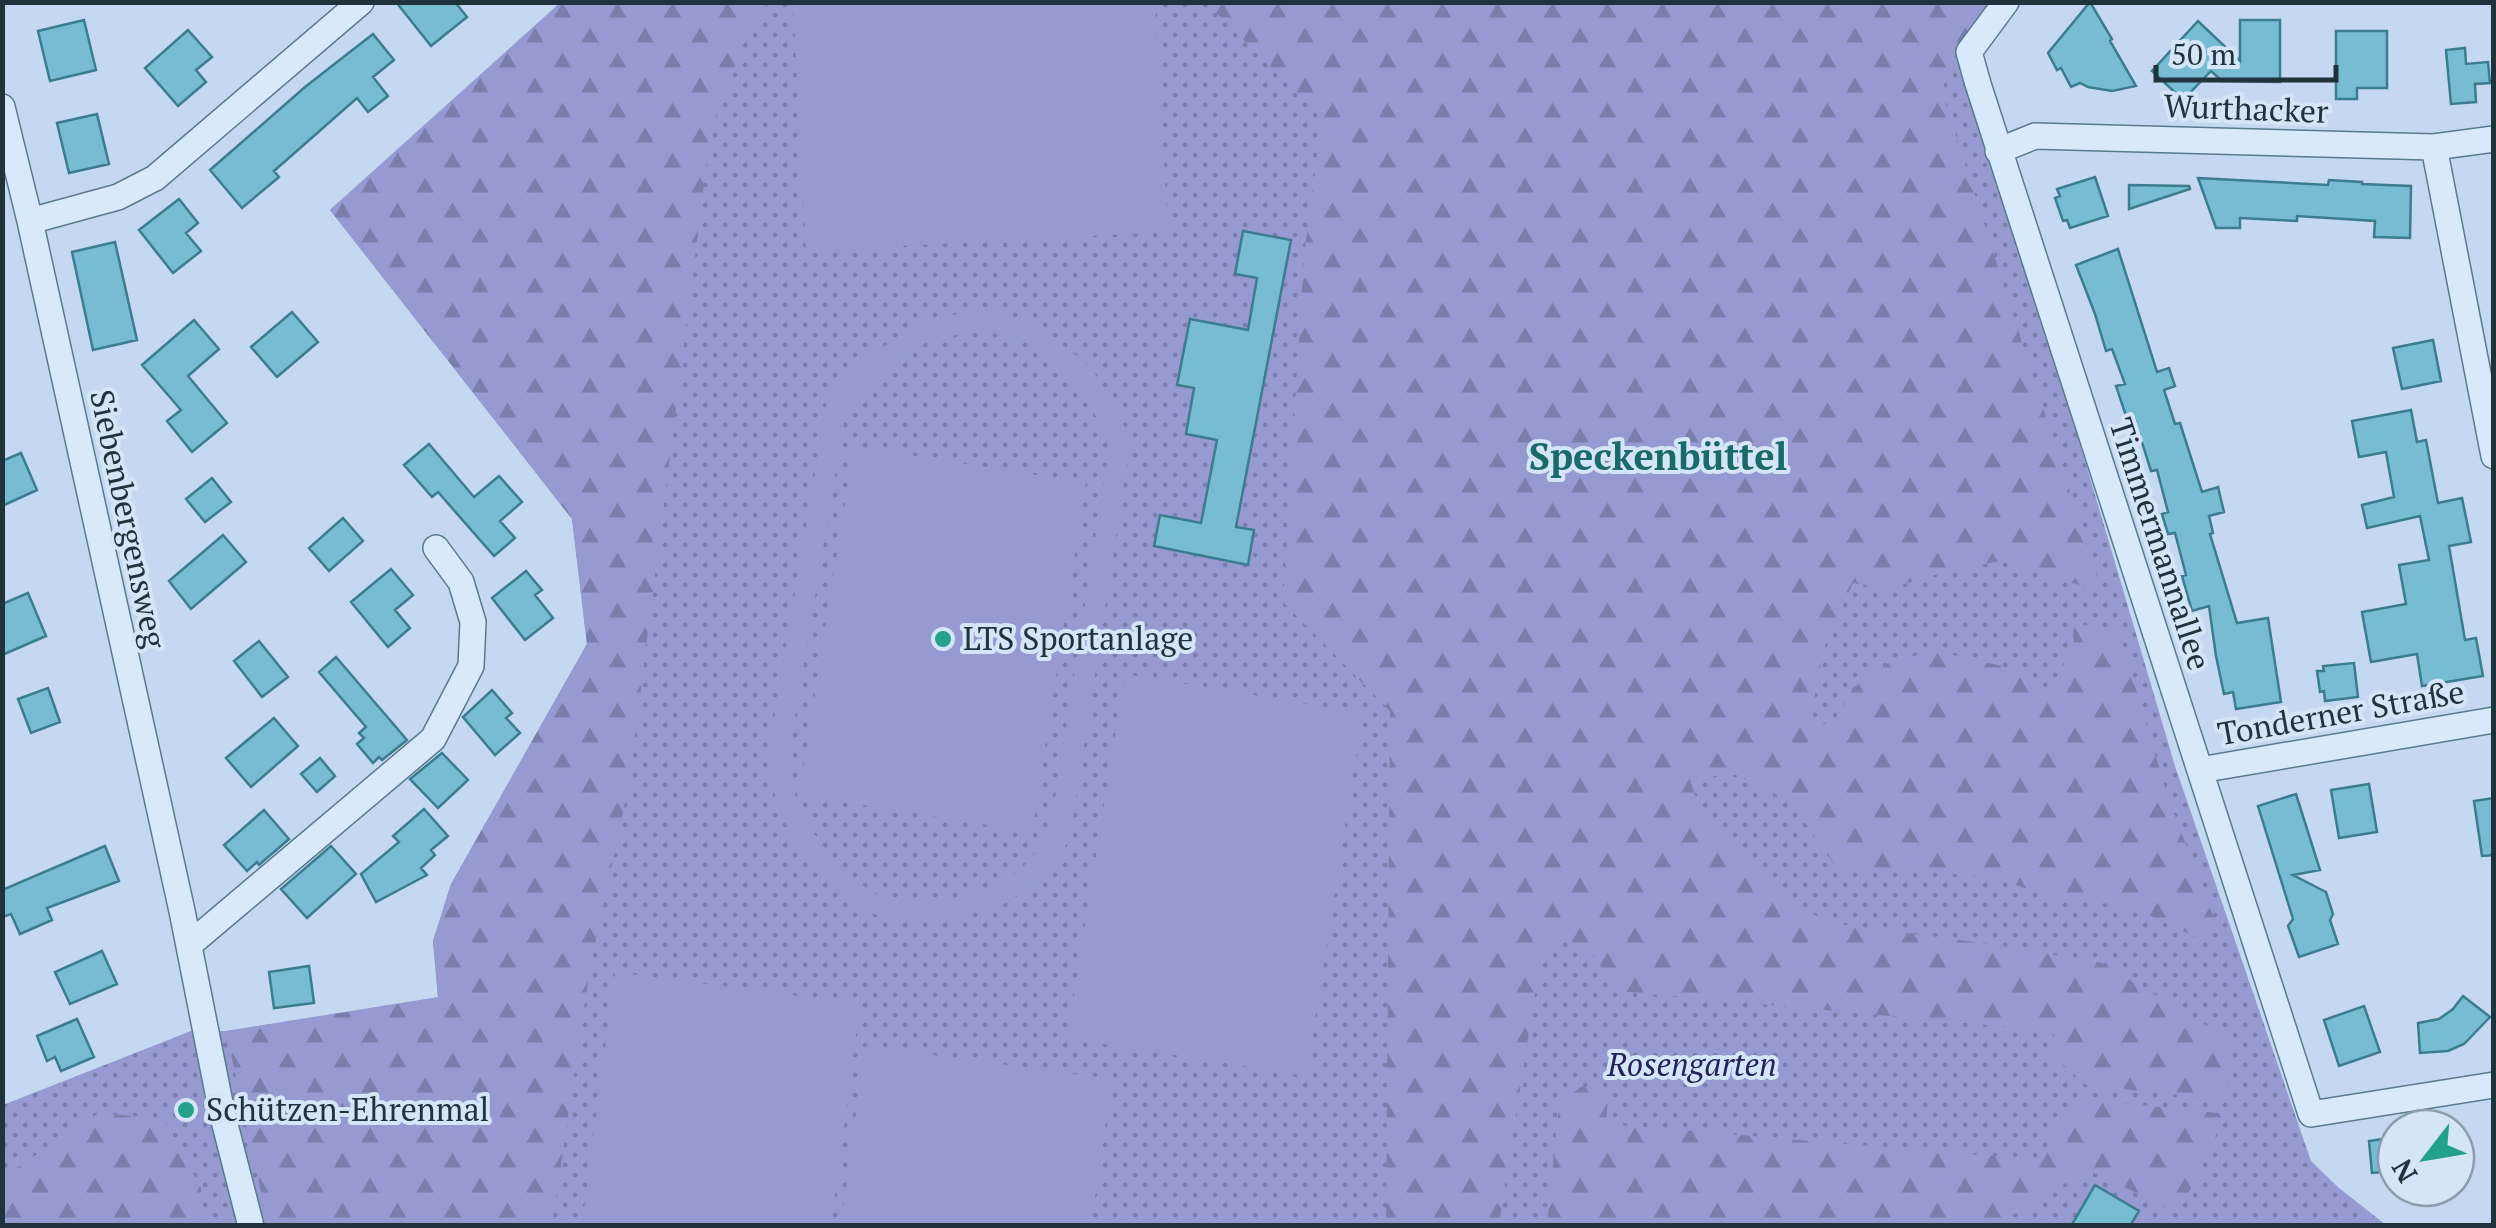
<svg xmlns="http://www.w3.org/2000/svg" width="2496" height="1228" viewBox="0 0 2496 1228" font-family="'PT Serif',serif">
	<defs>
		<pattern id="green-dots" width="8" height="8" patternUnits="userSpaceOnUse" patternTransform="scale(2.5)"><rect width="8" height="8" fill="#969ad1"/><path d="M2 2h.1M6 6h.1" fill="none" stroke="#7a7eab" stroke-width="1.8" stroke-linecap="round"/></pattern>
		<pattern id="forest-firs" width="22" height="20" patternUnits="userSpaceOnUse" patternTransform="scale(2.5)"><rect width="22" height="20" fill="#969ad1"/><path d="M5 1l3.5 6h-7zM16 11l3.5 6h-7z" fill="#7a7eab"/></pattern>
	</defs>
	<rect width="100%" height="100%" fill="#c4d9f1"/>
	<path fill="url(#green-dots)" d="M561,2L2002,3L1966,51L1975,88L2175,766L2311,1161L2339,1188L2386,1225L3,1226V1105L191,1031H226L438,997L433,941L451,884L587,644L572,519L330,210Z"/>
	<path fill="url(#forest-firs)" d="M561,2L768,3L750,27L711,129L629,783L590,968L552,1225H268L226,1031L438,998L433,941L451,884L587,644L572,519L330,210Z
		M1206,3H1996L1950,62L1942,92L2102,592L2000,561L1949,571L1887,589L1853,583L1827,638L1816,686L1811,729L1835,720L1853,688L1894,659L1940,652L1998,665L2050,689L2074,647L2073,623L2119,631L2167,795L2216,924L2208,943L2151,916L2115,904L2062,901L2001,880L1939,872L1836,867L1790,801L1736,775L1689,777L1701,813L1780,888L1824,922L1990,944L2102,963L2232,1041L2225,1100L2086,1085L2053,1056L2054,1031L1617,991L1590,950L1565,939L1541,954L1499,1225H1386L1390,711L1283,602L1304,256L1322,117Z
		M1582,1086L1608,1093L1606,1124L2044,1160L2050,1128L2084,1099L2226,1114L2179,1213L2088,1170L1995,1225H1547L1559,1104Z
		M99,1113L164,1119L201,1188L203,1225H3V1177Z"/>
	<path fill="#969ad1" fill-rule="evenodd" d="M793,3H1155L1168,232L806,251Z
		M983,309L1036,324L1092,368L1131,438L1070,839L1046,876L1004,904L953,920L894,923L849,902L807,862L777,807L768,754L827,400L866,358L923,321ZM983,330L1027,343L1076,381L1110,442L1050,831C1026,870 1011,881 967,894C951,899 914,906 897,902C857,893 810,838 797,800C792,786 792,769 789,754L846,410L879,374L930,340Z
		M854,446L1086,483L1032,832L799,795Z
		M1125,674L1363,713L1306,1076L1067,1038Z
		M615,972L860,1004L831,1225H582Z
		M865,1046L1112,1079L1091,1225H841Z"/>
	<path fill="#77bcd2" stroke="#3c7c8f" stroke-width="2.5" d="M396,2H455L467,17L431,46Z
		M2090,2L2112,39L2110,41L2136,86L2112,91L2088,87L2080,83L2071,87L2061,68L2057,70L2048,53Z
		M84,20L96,70L50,81L38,31Z
		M2240,20H2280V82L2222,81L2211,71L2183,100L2152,71L2198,21L2240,61Z
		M188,30L212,57L196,70L206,82L178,106L145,68Z
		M2336,31H2387V88H2357V99H2336Z
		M373,34L394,60L373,77L388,96L368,112L357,98L274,171L279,177L242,208L210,170L305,87Z
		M2465,48L2466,64L2488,62L2490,83L2475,84L2476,102L2451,104L2446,50Z
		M97,114L109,164L69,173L57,123Z
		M2095,177L2108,216L2070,228L2067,220L2063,221L2055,198L2060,196L2057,189Z
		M2198,178L2328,185L2329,180L2362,182V184L2411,186L2410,238L2374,237L2375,221L2297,216V221L2240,218V228H2216Z
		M2129,185L2189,186L2190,189L2129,209Z
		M179,199L198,223L186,233L201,251L173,273L139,230Z
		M1243,231L1291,240L1236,527L1254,530L1248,565L1154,546L1160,515L1201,523L1217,440L1186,434L1194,388L1177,385L1190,319L1248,330L1257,278L1235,274Z
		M115,242L137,340L93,350L72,252Z
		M2118,249L2157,372L2169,368L2175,386L2164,390L2175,424L2180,423L2202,492L2218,487L2224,512L2209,516L2213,533L2210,534L2237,623L2268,618L2281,702L2236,709L2233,692L2224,694L2216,656L2209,606L2192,611L2182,576L2186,575L2175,533L2168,534L2162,514L2168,512L2157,470L2151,471L2135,420L2128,422L2116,386L2125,384L2112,349L2106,351L2095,314L2076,265Z
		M292,312L318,342L277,377L251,347Z
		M194,320L219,349L188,376L227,423L192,452L167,421L181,410L142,365Z
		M2433,340L2441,381L2402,389L2393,348Z
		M2411,410L2417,442L2426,440L2438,503L2462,498L2471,542L2449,546L2465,640L2476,638L2483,676L2422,686L2417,654L2371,662L2362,612L2406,604L2399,565L2429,560L2420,516L2367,528L2362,505L2394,497L2386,452L2359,457L2352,421Z
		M429,444L474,497L499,476L522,502L500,521L515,538L494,556L438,492L432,497L404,465Z
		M21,453L37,490L2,506V461Z
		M212,478L231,502L205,522L186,499Z
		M343,518L363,541L329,571L309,548Z
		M223,535L246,562L191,609L169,581Z
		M391,569L413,595L395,610L410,628L388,647L351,602Z
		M526,571L542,590L535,595L553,618L525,640L492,598Z
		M28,593L46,636L2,655V604Z
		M259,641L288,677L262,697L234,661Z
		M336,657L407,740L382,760L379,757L373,763L357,744L364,738L359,733L366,727L319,672Z
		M2354,663L2358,697L2325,701L2324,691L2320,692L2317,671H2324L2323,666Z
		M48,688L60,722L31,733L18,699Z
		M492,690L512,713L506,718L520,733L495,755L463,717Z
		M274,718L298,746L251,787L226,758Z
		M442,753L468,780L438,808L410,779Z
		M320,758L335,776L317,792L301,774Z
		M2369,784L2377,832L2339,838L2331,790Z
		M2296,794L2320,870L2293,875L2326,892L2333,914L2330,920L2338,944L2299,957L2288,926L2293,919L2258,806Z
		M2494,798V855L2482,856L2474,801Z
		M424,809L448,836L431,850L435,855L421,868L427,875L376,902L361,874L399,842L393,836Z
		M264,810L289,839L259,865L257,862L247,871L224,845Z
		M105,846L119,881L47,908L52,920L20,934L11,914L2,917V890Z
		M331,846L356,874L307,918L281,889Z
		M102,951L117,984L70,1004L55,972Z
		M309,966L314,1003L274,1008L269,972Z
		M2463,996L2490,1017L2464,1044L2448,1051L2420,1053L2418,1023L2439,1019L2453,1009Z
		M2364,1006L2380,1052L2339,1066L2324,1020Z
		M77,1019L94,1057L61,1071L55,1057L47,1061L37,1036Z
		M2396,1137V1171L2372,1173L2369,1141Z
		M2095,1185L2139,1211L2130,1226H2071Z"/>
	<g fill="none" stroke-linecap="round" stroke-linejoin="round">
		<defs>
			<path id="minor" d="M2006,2L1969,52L1978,84L2311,1114L2494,1085
				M2,107L30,221L182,911L222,1113L251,1226
				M2434,147L2494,456
				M1998,151L2035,136L2434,147L2494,139
				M30,221L118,197L155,178L361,2
				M2200,770L2494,720
				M189,945L433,739L471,666L473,622L461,582L436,548"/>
		</defs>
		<use href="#minor" stroke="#587b8e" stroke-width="28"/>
		<use href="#minor" stroke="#d8e9fb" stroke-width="25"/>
	</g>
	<g fill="#24a18a" stroke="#d4e5f8" stroke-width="4">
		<circle cx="943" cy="639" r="10"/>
		<circle cx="186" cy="1110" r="10"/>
	</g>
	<g text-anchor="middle" stroke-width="8" stroke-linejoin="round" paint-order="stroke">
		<g font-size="32" fill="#1e333c" stroke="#d4e5f8">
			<text transform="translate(2246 109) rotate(2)" y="11">Wurthacker</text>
			<text transform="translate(128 519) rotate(78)" y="11">Siebenbergensweg</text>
			<text transform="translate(2160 544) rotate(72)" y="11">Timmermannallee</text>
			<text transform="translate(2341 713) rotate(-10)" y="11">Tonderner Straße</text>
		</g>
		<g font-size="32" fill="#1e333c" stroke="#d4e5f8" text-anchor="start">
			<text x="963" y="650">LTS Sportanlage</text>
			<text x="206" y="1121">Schützen-Ehrenmal</text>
		</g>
		<g font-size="32" font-style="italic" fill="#27235a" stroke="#d4e5f8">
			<text x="1692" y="1076">Rosengarten</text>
		</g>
		<g font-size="38" font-weight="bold" fill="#1a6a6c" stroke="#d4e5f8">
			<text x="1658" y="470">Speckenbüttel</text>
		</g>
	</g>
	<rect width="2496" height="1228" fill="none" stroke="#1e333c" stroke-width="10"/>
	<g transform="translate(2426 1158) rotate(239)"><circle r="48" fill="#d4e5f8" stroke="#8b9ead" stroke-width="2.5"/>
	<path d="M0-8L18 38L0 25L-18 38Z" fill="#24a18a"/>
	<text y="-15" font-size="28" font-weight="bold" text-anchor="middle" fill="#1e333c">N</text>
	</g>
	<path d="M2156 65v15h180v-15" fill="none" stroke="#1e333c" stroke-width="5"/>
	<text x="2171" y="65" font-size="30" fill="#1e333c" stroke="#d4e5f8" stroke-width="8" paint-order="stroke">50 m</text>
</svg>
